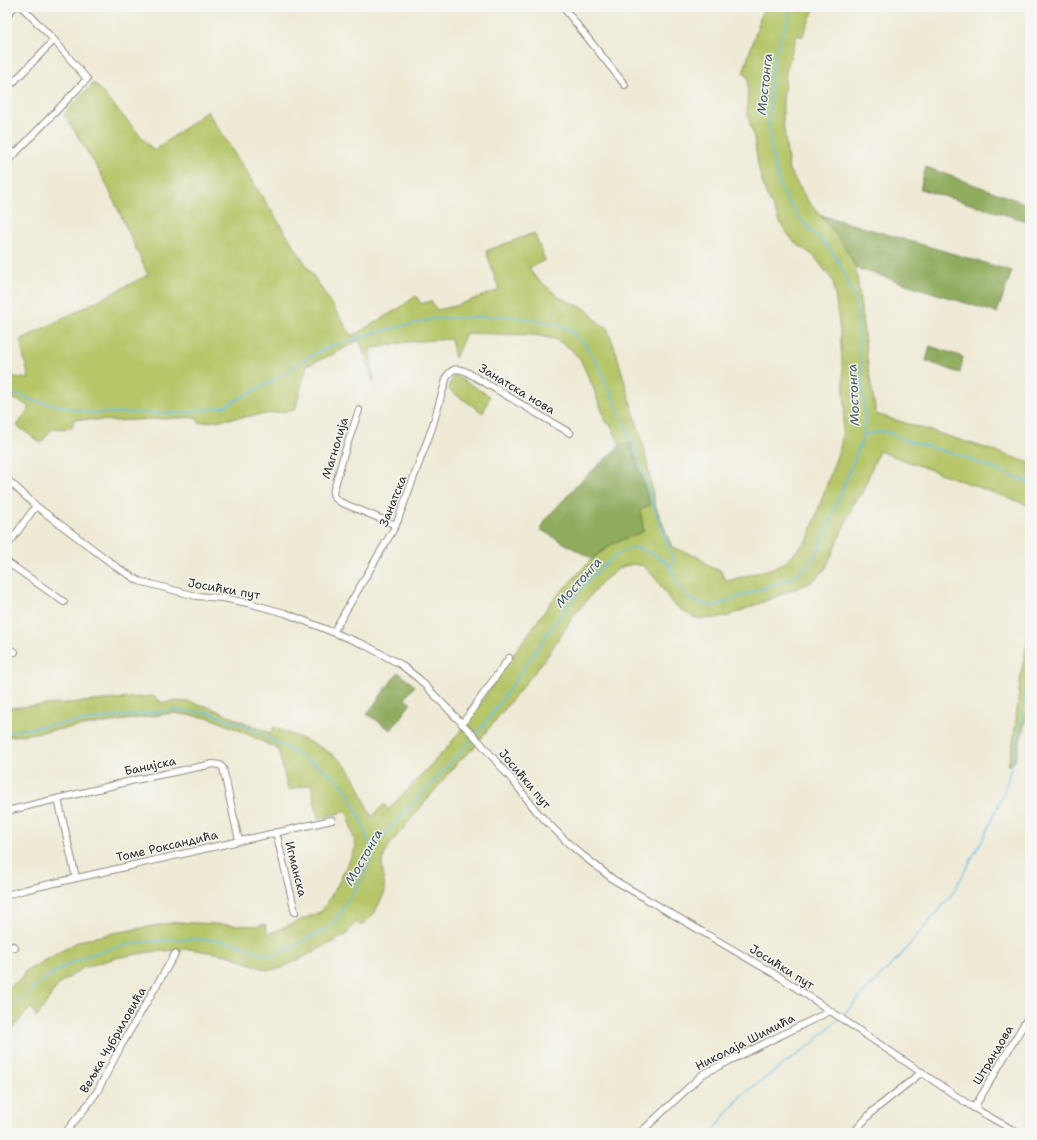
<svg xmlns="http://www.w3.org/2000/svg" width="1037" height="1140" viewBox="0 0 1037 1140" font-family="'Shantell Sans',sans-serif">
	<rect width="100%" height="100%" fill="#f6f6f2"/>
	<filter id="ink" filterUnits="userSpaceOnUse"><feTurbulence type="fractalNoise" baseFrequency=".025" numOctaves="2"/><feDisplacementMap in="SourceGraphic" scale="8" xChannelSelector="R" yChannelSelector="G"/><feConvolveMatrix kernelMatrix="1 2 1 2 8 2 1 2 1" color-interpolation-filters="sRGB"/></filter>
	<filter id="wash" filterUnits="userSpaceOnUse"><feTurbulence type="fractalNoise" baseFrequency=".012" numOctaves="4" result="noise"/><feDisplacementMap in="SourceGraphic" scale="16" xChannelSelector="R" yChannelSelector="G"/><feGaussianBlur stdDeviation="0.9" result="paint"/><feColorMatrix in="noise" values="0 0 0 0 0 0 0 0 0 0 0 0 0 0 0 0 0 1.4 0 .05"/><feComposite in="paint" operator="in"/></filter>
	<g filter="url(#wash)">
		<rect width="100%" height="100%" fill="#efead5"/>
		<path fill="#b6c669" stroke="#70784a" d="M764,7H815L802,37L797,35L786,72L783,99V122L789,170L808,201L842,242L850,253L856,268L868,366L876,414C927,430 979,445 1030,463V506L879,451L861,495L855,500L826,568L812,582L726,617L704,619L695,618L681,610L672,603L656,579L644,566L634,564L625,566L618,569L601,583L573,617L546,658L486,732L476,746L459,761L391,843L384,856L382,863L385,892L374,914L361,926L356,922L346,935L280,969L267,970L228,955L190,949L149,952L115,958L83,968L58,985L37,1017L31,1007L7,1035V989L24,976V972L79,941L113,933L177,922L256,926L265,924L268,934L322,911L337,886L356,847L347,811L318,819L311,784L288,790L278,749L239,730L210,718L173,713L7,737V708L153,696L163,703L174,701L189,702L206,706L270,733L274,727C301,739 339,750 354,777C361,790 365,804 372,817L384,804L388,810L446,749L469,720L515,652L552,601L592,559L612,544L640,509L631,444L620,445L611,425L606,422L593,387L581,361L571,349L565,345L554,339L535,335L466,333L455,358L451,339L407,342L370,349L374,383L359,340L336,353L307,365L295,410L199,423L197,417L116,421L74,419L72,428L52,429L41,443L17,426L30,407L17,400L7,399V376L29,379L20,340L148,275L105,181L64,114L94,83L154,151L207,111L352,336L401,307L416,296L421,304L431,301L437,310L455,306L499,290L486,251L534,233L545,260L529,268L535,277L560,298L586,309L601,325L607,327L616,352L644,448L655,505L672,547L698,557L712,568L720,570L727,581L773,568L785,563L808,539L841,444L845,405L840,331L833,281L814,256L794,242L782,226L766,194L759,170L754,138L747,112L748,77L743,73Z
			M454,375L490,396L483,413L448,389Z
			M1030,630V703L1015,761L1008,766L1014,738L1021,673Z"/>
		<path fill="#90ab5d" stroke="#5e6b44" d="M926,167L1030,205V222L920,189Z
			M821,215L1012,271L997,313L856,268C847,248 834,232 821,215Z
			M930,346L963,357L960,373L926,361Z
			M631,444L650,505L640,510L644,531L612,544L592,559L541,530L546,519L580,482L620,445Z
			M398,672L415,686L405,698L411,703L391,730L367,714Z"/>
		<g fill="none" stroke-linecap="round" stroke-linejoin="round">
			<path stroke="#6ac1e7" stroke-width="1.5" d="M7,394L19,395L31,400L92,413H184L223,407L273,381L305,359L331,346L371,334L433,319L507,316L557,324L575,334L585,345L597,362L635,448L649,494L673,558L671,567
				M864,435L884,431L905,440L958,455L1030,483
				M7,732L58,724L174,710L210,713L250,728L319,766L340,782L348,793L360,818L373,852
				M475,736L487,721C503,698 519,675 535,652C557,620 592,565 628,549C634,547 642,549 648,552C656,555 665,560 670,567C673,571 674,577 676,581C685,599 695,604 714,606L794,577L811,561L818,551L864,435L865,416L858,320L855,299L839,262L828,247L800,219L788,201L779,184L773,158L769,131L771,76L775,55L792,7
				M7,1011C25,994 55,969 78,960C120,941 189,934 234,943C247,946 260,956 274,956L326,929L334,923L360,882L372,858L373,852L383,836L473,739
				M841,1017L900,956L953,893L987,831L1004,792L1018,744L1030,665
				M711,1133L742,1095L812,1044L838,1019"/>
		</g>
	</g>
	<g filter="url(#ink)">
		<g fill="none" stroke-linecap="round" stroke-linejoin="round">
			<defs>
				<path id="minor" d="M563,7L625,85
					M7,15L14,7
					M7,89L54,40
					M7,146L15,154
					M7,162L87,79L54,40L22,7
					M359,410L344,454L333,493L334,497L340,502L396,525
					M7,479L36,506L118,568L139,581L196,596L223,598L248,603L285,613L365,645L400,664L419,679L478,740L514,782L537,812L567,842L581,854L614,880L783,979L974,1108L1018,1133
					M7,546L36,506
					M7,562L64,602
					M334,631L396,525L432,428L447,376C453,368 456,368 465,371L570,433
					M7,648L15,652
					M462,724L509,658
					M58,799L76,878
					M7,811L135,780L213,764L220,765L223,768L239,841
					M276,832L295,912
					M7,895L24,890L332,820
					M7,950L13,946L15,948
					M974,1108L1030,1014
					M65,1133L90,1102L98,1090L121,1046L175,954
					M640,1133L703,1074L830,1011
					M853,1133L873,1111L922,1072"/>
			</defs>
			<use href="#minor" stroke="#8d8a80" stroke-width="8"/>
			<use href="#minor" stroke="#fff" stroke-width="6"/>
		</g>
	</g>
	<g text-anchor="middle" stroke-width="3" stroke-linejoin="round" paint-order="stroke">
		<g font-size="12" fill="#2b2b2b" stroke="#f6f6f2">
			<text transform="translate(517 389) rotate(31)" y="4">Занатска нова</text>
			<text transform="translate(335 448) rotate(-73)" y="4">Магнолија</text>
			<text transform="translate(393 501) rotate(-68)" y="4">Занатска</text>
			<text transform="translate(224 589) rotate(10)" y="4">Јосићки пут</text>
			<text transform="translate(150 766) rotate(-12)" y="4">Банијска</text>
			<text transform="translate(525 779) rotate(50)" y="4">Јосићки пут</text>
			<text transform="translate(167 846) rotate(-13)" y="4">Томе Роксандића</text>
			<text transform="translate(296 869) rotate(76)" y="4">Игманска</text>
			<text transform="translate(782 967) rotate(32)" y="4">Јосићки пут</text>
			<text transform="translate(113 1040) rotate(-60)" y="4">Вељка Чубриловића</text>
			<text transform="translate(745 1042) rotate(-27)" y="4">Николаја Шимића</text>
			<text transform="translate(993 1055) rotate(-59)" y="4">Штрандова</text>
		</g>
		<g font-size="13" font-style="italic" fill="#3e5863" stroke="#f6f6f2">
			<text transform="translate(764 84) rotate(-84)" y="5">Мостонга</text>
			<text transform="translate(853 395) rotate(-93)" y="5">Мостонга</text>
			<text transform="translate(578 582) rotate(-48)" y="5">Мостонга</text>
			<text transform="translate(363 857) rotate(-60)" y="5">Мостонга</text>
		</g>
	</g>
	<rect width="1037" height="1140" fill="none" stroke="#f6f6f2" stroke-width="24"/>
</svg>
